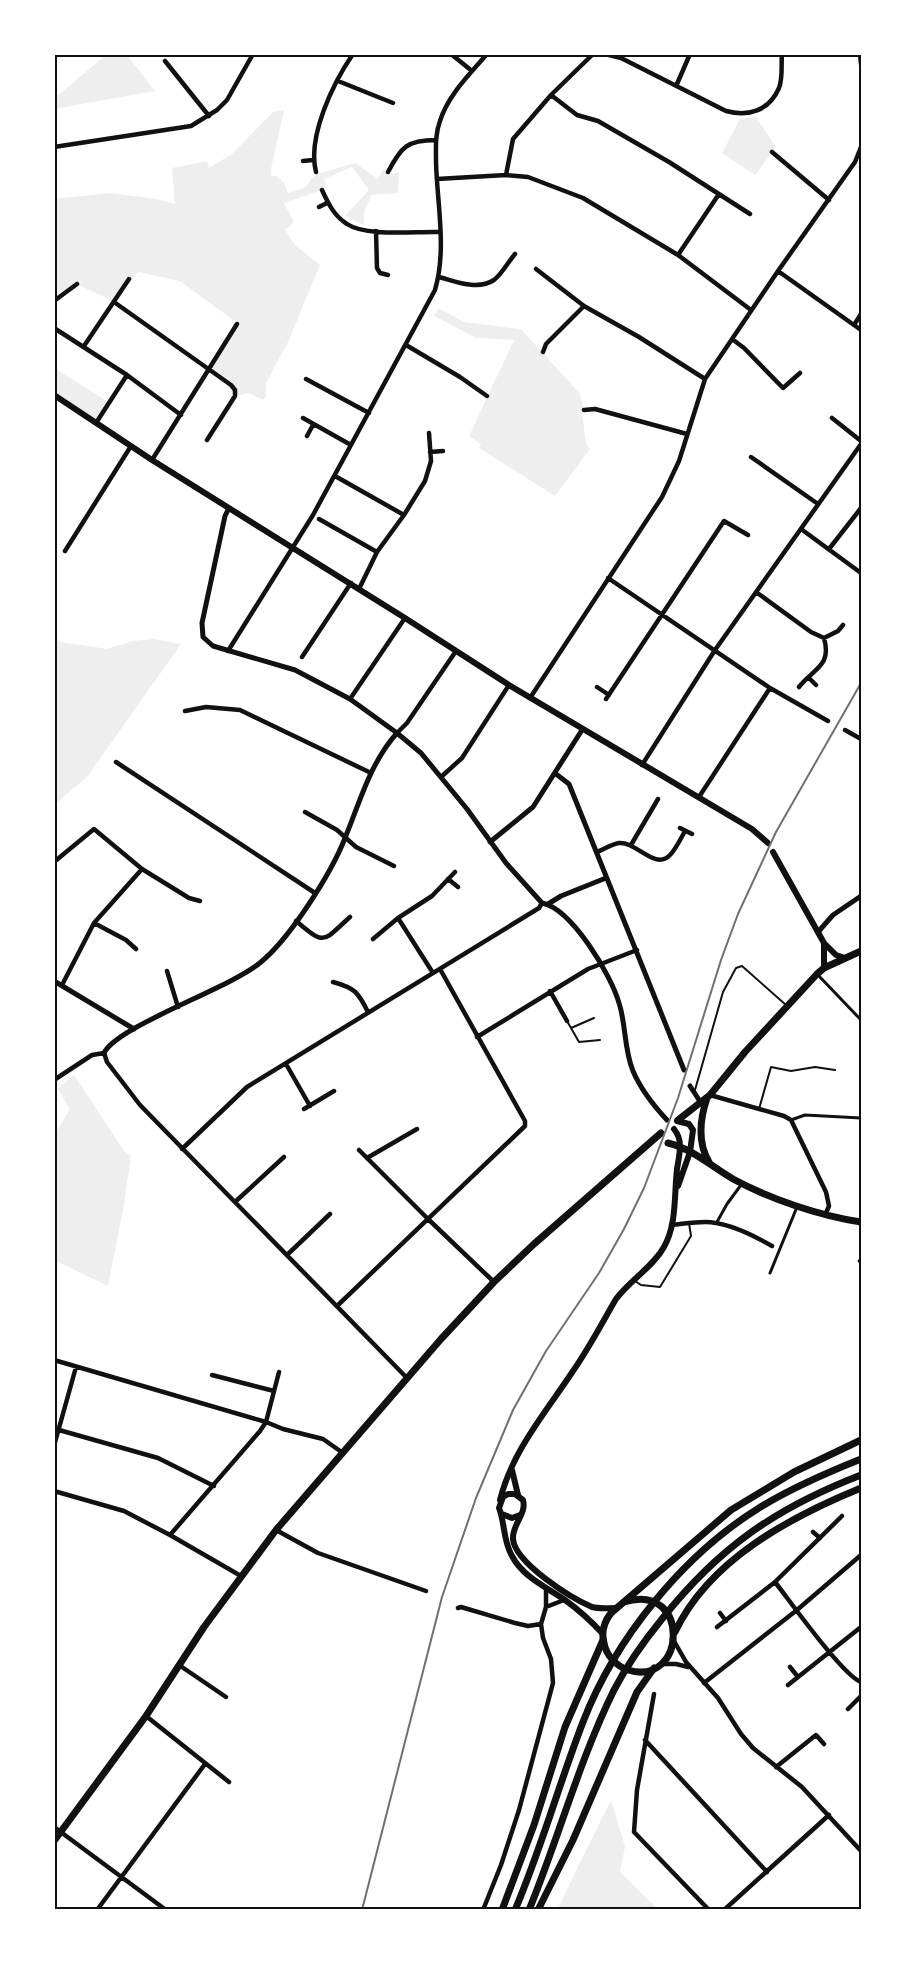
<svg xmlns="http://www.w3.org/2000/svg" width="915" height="1964" viewBox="0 0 915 1964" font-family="Mulish,sans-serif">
	<rect width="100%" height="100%" fill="#fff"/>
	<path fill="#eee" d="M107,54H126L155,91L54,109V99Z
		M284,110L271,169V176H277L284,183L288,193L306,187L312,178L317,174L355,163L378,179L383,169L389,173H399L398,193L372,195L364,211V225L345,216L369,190L352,167L324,179L327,187L322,190L284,203L294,222L285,230L295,245L320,265L289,340L266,383V396L263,400L249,393L235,396V390L209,370L237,323L180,281L138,272L114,302L77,284L54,301V199L110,193L157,199L175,204L172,168L207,161L209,168L232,154L273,112Z
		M756,117L776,147L755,175L722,153L740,119Z
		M438,308L464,322L521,329L580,394L584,410L582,413L586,443L590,449L555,496L479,448L481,444L469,436L514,340L476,338L434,316Z
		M54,368L110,403L96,423L54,397Z
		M54,637L61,642L107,649L133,641L154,639L181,644L87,777L54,805Z
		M74,1075L124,1151L131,1156L123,1210L108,1286L54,1260V1135L70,1109L58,1089Z
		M611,1800L625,1847L620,1872L659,1910H557Z"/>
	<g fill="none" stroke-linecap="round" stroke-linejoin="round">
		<path stroke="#111" stroke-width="2" d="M567,1021L579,1042L600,1040
			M571,1028L594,1018
			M695,1090L723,992L736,968L742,966L786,1005
			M759,1109L771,1067L791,1071L815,1067L835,1070
			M635,1281L641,1285L660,1287L691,1236L689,1223"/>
		<path stroke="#111" stroke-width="3" d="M818,975L861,1020
			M791,1120L805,1115L861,1118
			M717,1222L727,1204L741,1185
			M770,1273L797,1207"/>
		<path stroke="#111" stroke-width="4.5" d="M451,54L472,71
			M605,54L621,58L726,111C748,117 769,111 779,88C783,78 781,65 782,54
			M860,54L861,64
			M165,61L209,116
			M338,81L393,103
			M677,84L690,54
			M551,95L577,115L598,121L669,162L750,214
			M54,147L191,126L217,110L227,100L253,54
			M772,152L829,200
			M303,161L313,160
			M316,172C307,137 333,83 353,54
			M388,172C401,147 407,140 436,140
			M506,175L513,139L551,95L592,55L601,54
			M437,179L506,175L528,177L583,198L678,255L751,310
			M322,190C328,203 334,216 347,224C366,237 416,231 440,232
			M319,207L327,203
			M376,231L377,268L380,273L388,275
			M678,255L719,194
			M536,269L584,306L639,337L705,379
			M778,271L861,330
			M439,277C455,281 477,291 494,280C502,274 508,262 515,254
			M54,301L77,284
			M114,302L231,385L235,390V396L207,440
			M854,325L861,314
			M54,328L127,375L181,415
			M732,339L744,348L783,388L800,373
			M406,345L460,377L487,396
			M84,346L129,279
			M543,352L546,344L584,306
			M306,379L369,413
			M584,410L595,409L687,434
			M303,418L351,445
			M832,418L861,441
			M96,423L127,375
			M307,436L313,425
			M430,452L443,451
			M751,457L818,504
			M152,460L237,324
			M335,476L404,515
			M319,519L377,552
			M801,529L861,573
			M829,549L861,508
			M65,551L131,446
			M608,578L770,688L828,721
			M359,589L377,552L404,515L425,481L431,461L429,433
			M756,592L811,632L824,638
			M824,638L838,631L843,625
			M228,651L313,515L435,290C447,249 437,203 436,162C436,148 435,134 440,121C448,95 470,74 487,54
			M302,657L351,583
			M809,678L816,685
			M597,687L609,695
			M799,687C814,668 832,666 824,638
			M530,698L662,497L679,461L705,379L778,271L855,162L861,147
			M350,699L405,618
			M606,699L724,521L748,535
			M185,711L206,707L240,710L371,773
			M845,730L861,739
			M397,733L407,723L456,651
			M116,762L315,893
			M642,765L715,650L861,444
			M441,777L462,758L509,685
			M699,797L770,688
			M305,812L337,830L356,847L394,866
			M680,828L692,834
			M631,845L658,799
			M597,852C604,849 612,844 619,843C636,841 655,871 670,855C676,849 681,838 685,831
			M54,862L94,829L142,869L189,898L200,901
			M448,879L458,887
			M398,918L433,973
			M296,921C326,946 322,942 350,917
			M94,923L126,940L136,949
			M373,939L398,918L432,896L455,872
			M167,971L178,1007
			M333,982C355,988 358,992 368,1012
			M62,985L94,923L142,869
			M550,991L567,1021
			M477,1037L588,969L637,950
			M286,1064L310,1106
			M54,1080L92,1055L104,1053L107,1062L140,1105L407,1378
			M710,1095L784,1116L791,1120L826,1192L829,1206L825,1215
			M304,1109L334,1091
			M182,1149L247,1087L539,908L542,903
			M359,1150L428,1219L494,1282
			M367,1158L417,1129
			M235,1202L284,1157
			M671,1225C682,1224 694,1222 705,1222C726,1222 753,1235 772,1246
			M287,1255L330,1214
			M860,1261L861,1260
			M337,1306L525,1126V1121L440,969
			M54,1360L266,1422L283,1429L323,1439L343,1453
			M212,1375L274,1391
			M59,1430L158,1458L214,1486
			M54,1446L76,1367
			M54,1491L124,1511L170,1535L241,1576
			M276,1530L318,1553L426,1591
			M813,1532L820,1538
			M170,1535L260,1431L266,1422L279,1372
			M775,1582C790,1601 843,1676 861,1682
			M546,1607L564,1600
			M458,1608L461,1607L515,1623L528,1626L541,1624
			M720,1613L726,1621
			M717,1627L775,1582L842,1516
			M674,1641L686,1662L718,1698L741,1734L753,1748L802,1787L861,1851
			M661,1664H676L688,1667
			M179,1665L226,1697
			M790,1667L798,1677
			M704,1683L797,1610L861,1555
			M788,1685L861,1627
			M654,1694L637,1790L634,1832L709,1910
			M848,1709L861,1696
			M146,1716L229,1782
			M645,1740L767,1872
			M776,1767L816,1735L824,1744
			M54,1827L166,1910
			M97,1910L205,1764
			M483,1910L501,1865L519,1810L553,1683L551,1659L543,1638L541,1624L546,1607V1588
			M724,1910L829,1815"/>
		<path stroke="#111" stroke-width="5" d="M229,508L225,516L202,623L203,637L213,646L295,670L350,699L397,733L421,753L467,809L506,863L542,903C572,909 611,975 619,1003C626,1024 624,1050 633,1071C641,1090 653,1105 667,1120
			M556,774L569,784L684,1070
			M490,842L533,807L582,730
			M548,904L561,896L606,878
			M818,932L833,915L861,896
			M54,981L134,1029
			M104,1053C117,1026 231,988 261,962C290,938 331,874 345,838C360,802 370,763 397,733
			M690,1086L701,1103"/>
		<path stroke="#111" stroke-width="6" d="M54,395L152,460L405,618L509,685L752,829L768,843
			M773,852L824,943L836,955L845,958
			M824,968V943
			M677,1121L689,1124L693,1130L690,1152L678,1186
			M512,1470L518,1495
			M500,1500C512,1451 546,1412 573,1371C589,1348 602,1323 616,1299C630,1280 653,1267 664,1247C677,1224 674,1195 677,1169C678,1162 680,1154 680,1146C680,1139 678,1134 674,1129
			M502,1514L512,1518L520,1515
			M603,1634C591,1621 579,1610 565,1600C546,1587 523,1577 512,1556C503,1541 505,1523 499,1508L503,1497L508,1494H515L523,1500C527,1514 512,1524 513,1539C515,1563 571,1598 592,1607C599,1609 607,1608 615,1608"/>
		<path stroke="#111" stroke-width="7" d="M707,1098C700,1119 697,1142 709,1162
			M678,1120L710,1095L745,1052L817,974L824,968L861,951
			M668,1143C693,1149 712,1167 733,1179C770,1199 820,1216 861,1222
			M624,1602C691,1581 687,1688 628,1670C616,1666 606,1655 604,1643C601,1632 604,1622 611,1613L731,1510L794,1472L861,1440
			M675,1632C709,1560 790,1517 861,1488
			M54,1841L146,1716L204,1627L276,1530L441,1339L494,1282L534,1244L661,1133"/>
		<path stroke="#111" stroke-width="7" d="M502,1910L534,1825L565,1727L603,1640
			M515,1910C541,1849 559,1784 583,1722C615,1639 683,1555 759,1508C791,1488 826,1473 861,1459
			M529,1910C559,1837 579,1761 614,1690C627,1665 644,1641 662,1619C719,1547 776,1508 861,1475
			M538,1910L573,1840L637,1692L654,1668"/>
		<path stroke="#707070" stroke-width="2" d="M362,1910L442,1597L476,1498L513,1410L546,1351L599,1273L624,1229L644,1188L678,1098L721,960L738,914L776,832L861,683"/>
	</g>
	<rect width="915" height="1964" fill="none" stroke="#ffffff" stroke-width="111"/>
	<rect x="56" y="56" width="804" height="1852" fill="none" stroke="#111" stroke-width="2"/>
</svg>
